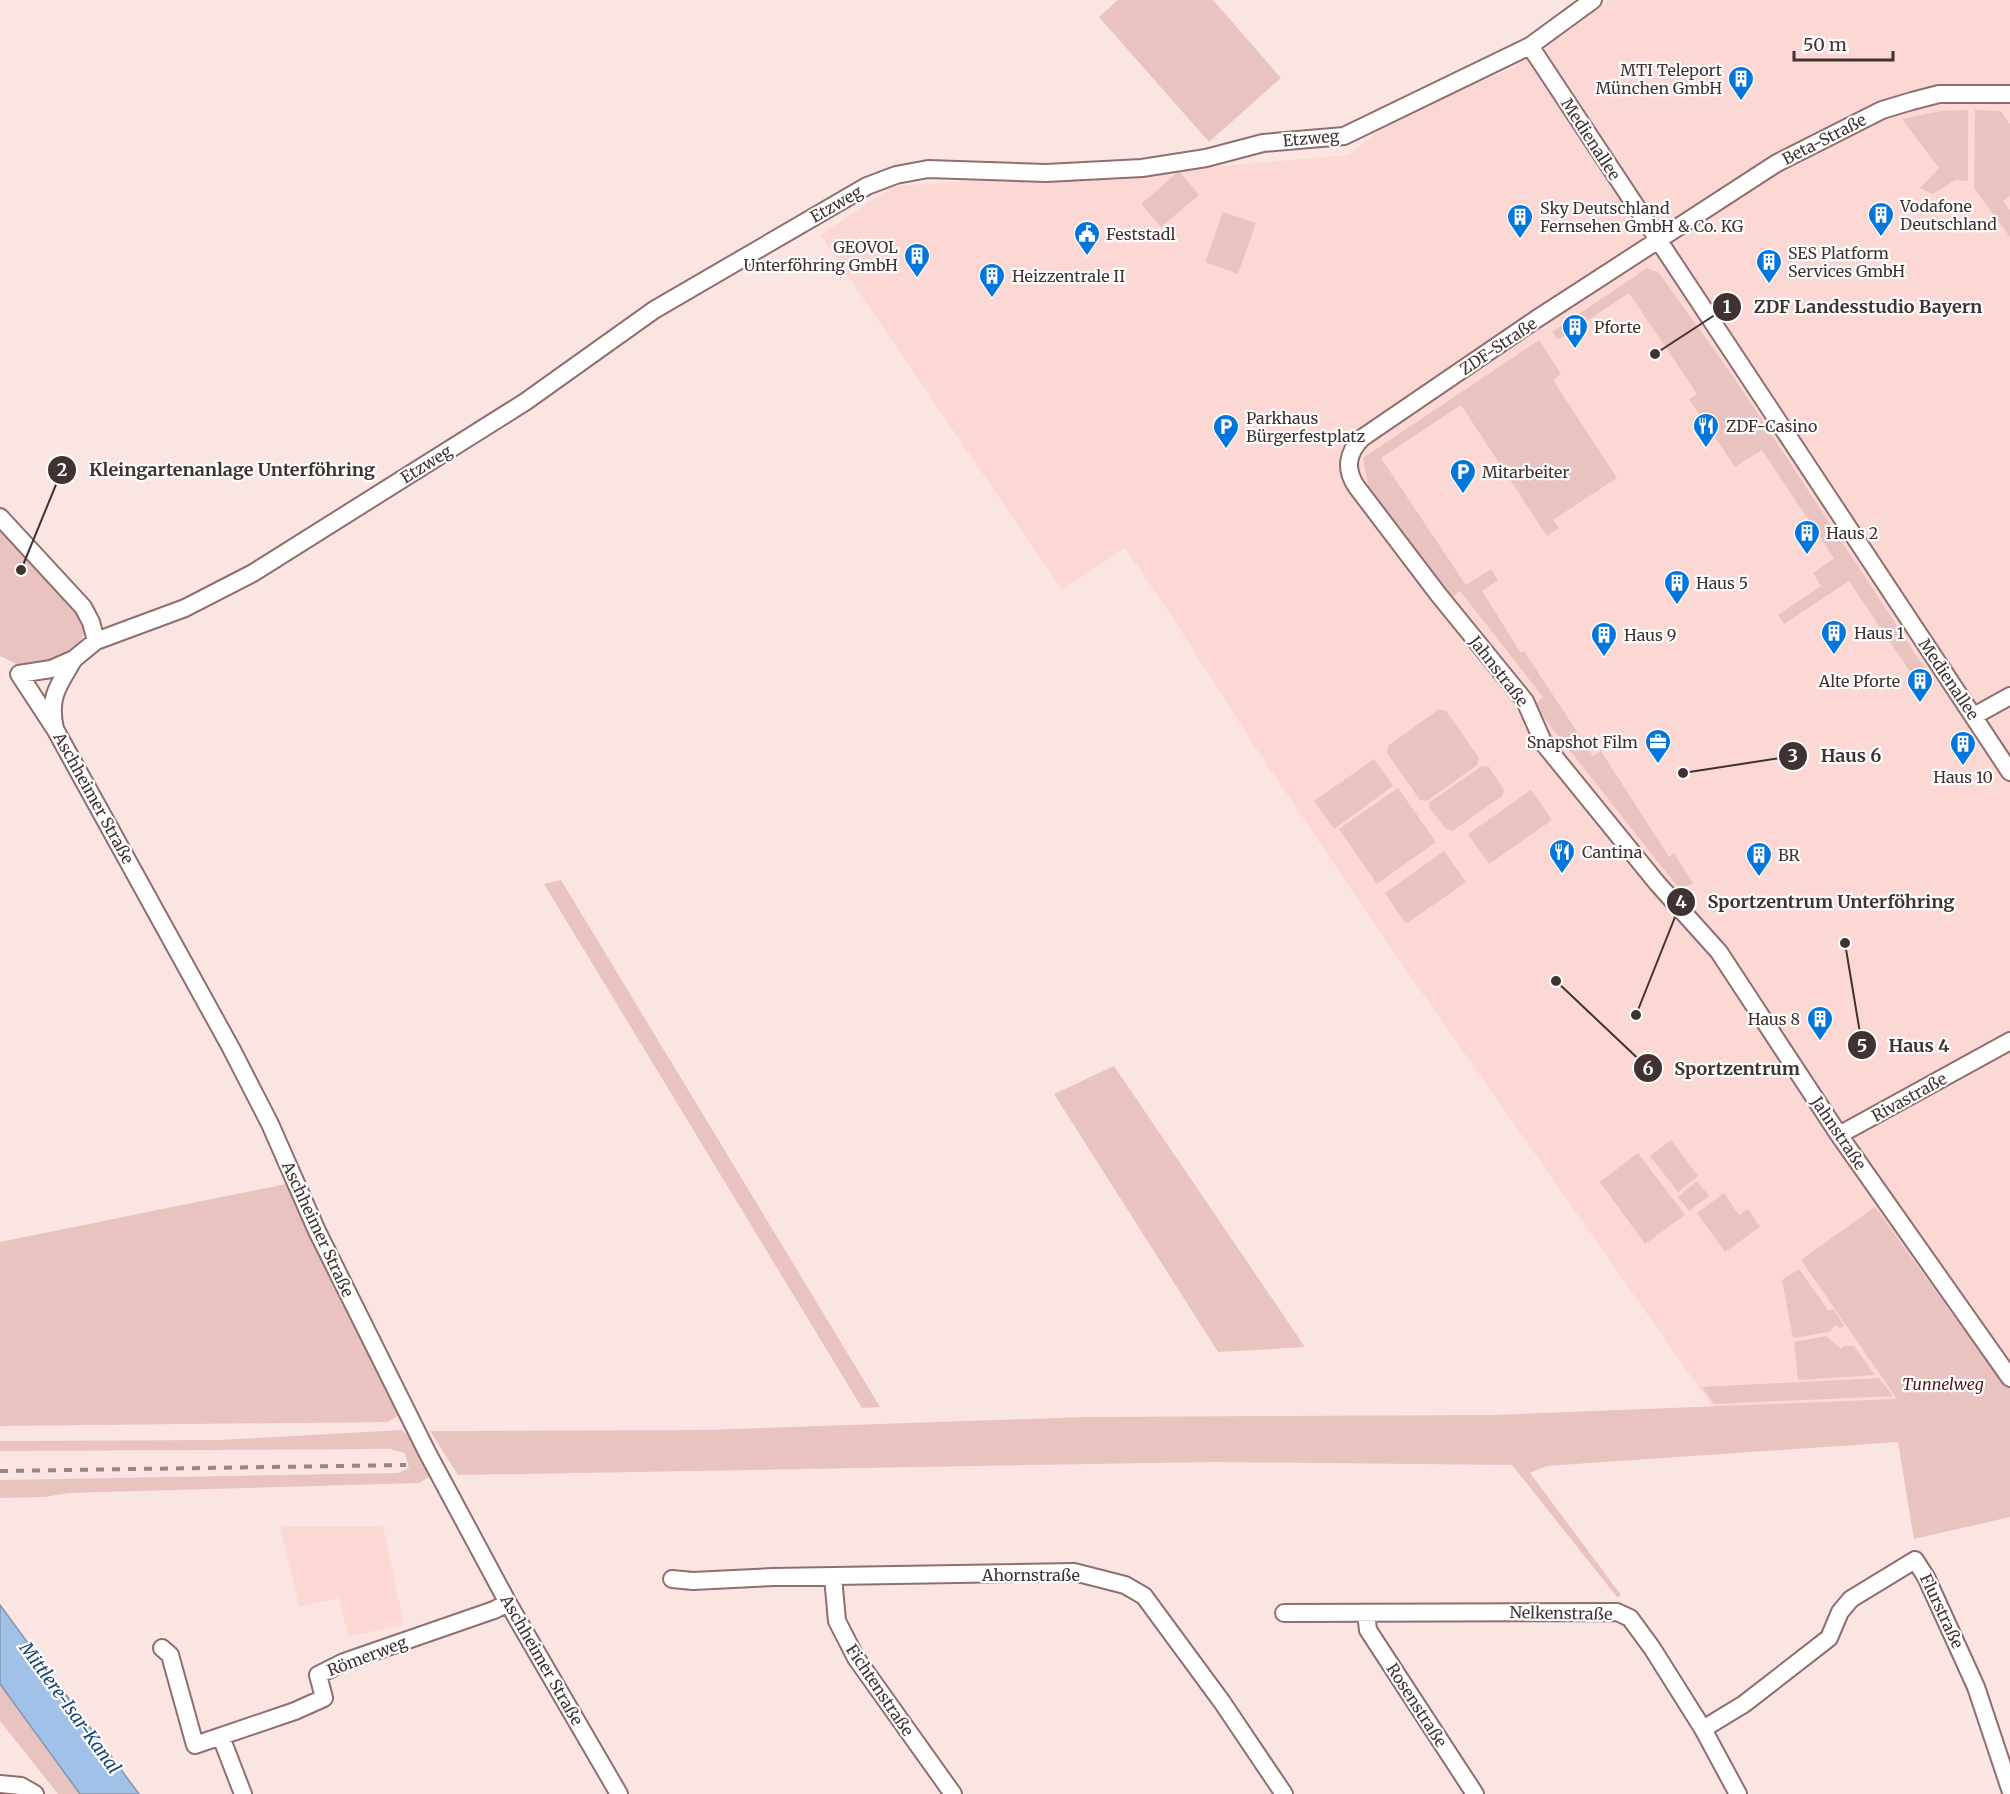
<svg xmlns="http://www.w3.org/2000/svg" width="2010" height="1794" viewBox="0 0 2010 1794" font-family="Merriweather,serif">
	<rect width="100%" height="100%" fill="#fbe5e3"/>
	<path fill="#fcd8d5" d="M1610,0H2010V1397L1713,1408L1392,950L1253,744L1172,617L1125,548L1062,590L820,235L893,186L1210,167L1349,155L1385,125L1421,105L1513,68Z
		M280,1526H383L404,1624L348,1637L339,1598L299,1607Z"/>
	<path fill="#e9c3c0" d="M1118,0H1213L1281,78L1209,142L1099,17Z
		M1968,110V181L1955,180L1933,194L1920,188L1939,168L1902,119L1940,111Z
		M1975,110L2001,111L2010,124V196L2003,201L2010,210V237L1974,188Z
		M1179,171L1199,195L1161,227L1141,204Z
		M1223,212L1256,223L1238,274L1205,262Z
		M1647,268L1659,273L1733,376L1928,673L1917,682L1849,581L1784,624L1778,615L1821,586L1813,573L1834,558L1762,450L1735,467L1689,399L1697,394L1629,293L1558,340L1552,332Z
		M1539,340L1561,374L1553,380L1617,478L1553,520L1559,528L1547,536L1461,405L1381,458L1466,585L1491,569L1498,580L1482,591L1521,653L1524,651L1593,756L1601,751L1669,857L1674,853L1693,883L1680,890L1534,705L1543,697L1460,591L1450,600L1371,501L1363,458Z
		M0,523L84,617C92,649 51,662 27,669L0,656Z
		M1439,709L1446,711L1479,758L1477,765L1427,801L1420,800L1387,753L1388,746Z
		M1374,759L1393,786L1334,829L1314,801Z
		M1482,766L1489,767L1504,790L1502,796L1452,831L1445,828L1429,807L1430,802Z
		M1398,788L1436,842L1377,884L1339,829Z
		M1531,790L1552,820L1489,864L1468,834Z
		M1444,851L1466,882L1406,924L1385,893Z
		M561,880L880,1407L862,1408L544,884Z
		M1114,1066L1305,1347L1218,1352L1054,1094Z
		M1671,1140L1698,1176L1678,1192L1650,1156Z
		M1638,1153L1685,1215L1645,1244L1600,1182Z
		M1697,1181L1709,1196L1689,1211L1678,1197Z
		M286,1184L399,1415L388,1422L0,1426V1242Z
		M1724,1193L1739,1215L1748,1209L1760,1227L1725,1252L1697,1213Z
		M1875,1207L2002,1383L2010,1384V1517L1914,1539L1898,1442L1546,1466L1530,1473L1621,1595L1617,1597L1512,1465L1211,1462L458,1475L430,1431L706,1430L1086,1417L1493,1415L1897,1399L1801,1260Z
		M1799,1269L1828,1310H1834L1844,1326L1840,1328L1836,1325L1829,1332L1793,1338L1782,1280Z
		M1826,1336L1841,1349L1844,1346H1854L1875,1375L1798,1380L1794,1342Z
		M1879,1378L1893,1396L1714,1404L1702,1387Z
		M402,1430L413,1441L432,1475L419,1483L68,1493L45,1497L0,1498V1480L398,1473L409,1468L405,1453L390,1449L0,1451V1441L222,1440Z
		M0,1684L80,1794H58L0,1721Z"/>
	<path fill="#a0c1e8" stroke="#8396b1" stroke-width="1.5" d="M0,1605L139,1794H80L0,1684Z"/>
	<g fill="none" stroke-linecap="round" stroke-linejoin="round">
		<defs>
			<path id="minor" d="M1530,46L2010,772
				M2010,94H1939L1912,101L1882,110L1777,163L1535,320L1362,438C1347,453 1345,469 1356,486L1438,594L1525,701L1544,744L1657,883L1719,952L1839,1135L2010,1378
				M0,517L83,607L91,622L96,641
				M74,659C58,686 48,697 55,729L231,1048L270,1124L317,1231L427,1452L508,1603L619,1794
				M1974,716L2010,696
				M55,729L19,674L51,669L74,659L96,641L185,608L253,573L525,402L654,310L867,186L896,175L928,169L1046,173L1142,168L1206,158L1263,143L1344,136L1530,46L1593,0
				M1839,1135L2010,1041
				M833,1577L837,1621L856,1658L953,1794
				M672,1579L693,1581L773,1577L1074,1572L1125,1585L1144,1596L1222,1702L1284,1794
				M1284,1613L1617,1612L1630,1618L1652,1648L1703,1729L1738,1794
				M1366,1613L1368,1630L1475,1794
				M162,1648L170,1655L195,1745L295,1711L324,1698L318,1675L344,1662L494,1610L508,1603
				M1703,1729L1744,1704L1829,1638L1840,1612L1851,1599L1915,1560L1926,1577L1976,1687L2010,1789
				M221,1737L243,1794
				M0,1784L21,1786L35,1794"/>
		</defs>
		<use href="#minor" stroke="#8f6f6d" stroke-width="20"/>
		<use href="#minor" stroke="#fff" stroke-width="16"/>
		<path stroke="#988684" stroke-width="4" stroke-dasharray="8 8" stroke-linecap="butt" d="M0,1471L406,1465"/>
	</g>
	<defs>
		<symbol id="building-pin" viewBox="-11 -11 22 30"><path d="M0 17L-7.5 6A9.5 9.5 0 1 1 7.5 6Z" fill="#0376dd" stroke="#fff"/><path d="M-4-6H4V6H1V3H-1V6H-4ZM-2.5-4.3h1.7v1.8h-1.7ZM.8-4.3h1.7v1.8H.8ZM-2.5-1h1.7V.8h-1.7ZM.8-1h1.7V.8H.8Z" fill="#fff"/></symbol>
		<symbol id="civic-pin" viewBox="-11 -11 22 30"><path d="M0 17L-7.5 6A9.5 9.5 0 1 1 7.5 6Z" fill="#0376dd" stroke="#fff"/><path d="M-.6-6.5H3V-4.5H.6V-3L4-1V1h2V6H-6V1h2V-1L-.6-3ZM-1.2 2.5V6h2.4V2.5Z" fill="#fff"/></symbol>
		<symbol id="restaurant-pin" viewBox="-11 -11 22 30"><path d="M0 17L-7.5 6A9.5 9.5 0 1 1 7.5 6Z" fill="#0376dd" stroke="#fff"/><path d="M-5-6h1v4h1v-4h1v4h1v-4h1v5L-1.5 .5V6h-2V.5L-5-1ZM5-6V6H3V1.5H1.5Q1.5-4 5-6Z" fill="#fff"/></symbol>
		<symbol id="parking-pin" viewBox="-11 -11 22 30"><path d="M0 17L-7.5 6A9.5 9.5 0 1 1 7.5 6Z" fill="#0376dd" stroke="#fff"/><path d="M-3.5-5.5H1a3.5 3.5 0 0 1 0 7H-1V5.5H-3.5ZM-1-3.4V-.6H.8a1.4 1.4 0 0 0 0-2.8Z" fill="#fff"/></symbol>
		<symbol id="office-pin" viewBox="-11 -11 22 30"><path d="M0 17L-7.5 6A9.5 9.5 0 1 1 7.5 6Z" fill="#0376dd" stroke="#fff"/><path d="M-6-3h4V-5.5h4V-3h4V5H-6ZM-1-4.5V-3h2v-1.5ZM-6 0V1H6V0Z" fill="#fff"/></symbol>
	</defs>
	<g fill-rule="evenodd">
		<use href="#building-pin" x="1726" y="64" width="30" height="40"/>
		<use href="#building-pin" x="1866" y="200" width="30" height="40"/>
		<use href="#building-pin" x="1505" y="202" width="30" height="40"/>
		<use href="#civic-pin" x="1072" y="219" width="30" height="40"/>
		<use href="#building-pin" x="902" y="241" width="30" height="40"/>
		<use href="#building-pin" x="1754" y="247" width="30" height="40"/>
		<use href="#building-pin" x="977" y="261" width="30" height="40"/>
		<use href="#building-pin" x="1560" y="312" width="30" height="40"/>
		<use href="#restaurant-pin" x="1691" y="411" width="30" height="40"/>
		<use href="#parking-pin" x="1211" y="412" width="30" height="40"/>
		<use href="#parking-pin" x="1448" y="457" width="30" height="40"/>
		<use href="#building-pin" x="1792" y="518" width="30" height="40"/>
		<use href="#building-pin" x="1662" y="568" width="30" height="40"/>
		<use href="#building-pin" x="1819" y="618" width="30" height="40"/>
		<use href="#building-pin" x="1589" y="620" width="30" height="40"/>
		<use href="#building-pin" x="1905" y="666" width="30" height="40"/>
		<use href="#office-pin" x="1643" y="727" width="30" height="40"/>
		<use href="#building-pin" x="1948" y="729" width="30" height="40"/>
		<use href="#restaurant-pin" x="1547" y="837" width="30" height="40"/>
		<use href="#building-pin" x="1744" y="840" width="30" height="40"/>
		<use href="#building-pin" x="1805" y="1004" width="30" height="40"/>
	</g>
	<g text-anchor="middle" stroke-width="4.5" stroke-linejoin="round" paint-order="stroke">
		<g font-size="16" fill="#403231" stroke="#fff" text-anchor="start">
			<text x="1722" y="76" text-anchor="end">MTI Teleport<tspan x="1722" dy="18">München GmbH</tspan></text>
			<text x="1900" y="212">Vodafone<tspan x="1900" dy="18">Deutschland</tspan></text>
			<text x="1540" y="214">Sky Deutschland<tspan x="1540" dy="18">Fernsehen GmbH &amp; Co. KG</tspan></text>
			<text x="1106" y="240">Feststadl</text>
			<text x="898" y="253" text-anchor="end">GEOVOL<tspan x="898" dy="18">Unterföhring GmbH</tspan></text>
			<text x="1788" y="259">SES Platform<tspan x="1788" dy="18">Services GmbH</tspan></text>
			<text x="1012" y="282">Heizzentrale II</text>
			<text x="1594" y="333">Pforte</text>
			<text x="1246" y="424">Parkhaus<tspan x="1246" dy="18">Bürgerfestplatz</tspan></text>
			<text x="1726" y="432">ZDF-Casino</text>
			<text x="1482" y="478">Mitarbeiter</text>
			<text x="1826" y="539">Haus 2</text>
			<text x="1696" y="589">Haus 5</text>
			<text x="1854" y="639">Haus 1</text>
			<text x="1624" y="641">Haus 9</text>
			<text x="1900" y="687" text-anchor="end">Alte Pforte</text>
			<text x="1638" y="748" text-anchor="end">Snapshot Film</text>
			<text x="1963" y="783" text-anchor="middle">Haus 10</text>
			<text x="1582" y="858">Cantina</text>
			<text x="1778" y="861">BR</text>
			<text x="1800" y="1025" text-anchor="end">Haus 8</text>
		</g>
		<g font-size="16" fill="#403231" stroke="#fff">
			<text transform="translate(1311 138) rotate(-5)" y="6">Etzweg</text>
			<text transform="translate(1591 139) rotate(57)" y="6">Medienallee</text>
			<text transform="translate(1824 139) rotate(-27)" y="6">Beta-Straße</text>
			<text transform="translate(836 204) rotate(-30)" y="6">Etzweg</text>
			<text transform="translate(1498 346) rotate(-34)" y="6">ZDF-Straße</text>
			<text transform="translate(426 464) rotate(-32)" y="6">Etzweg</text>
			<text transform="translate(1499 671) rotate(52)" y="6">Jahnstraße</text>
			<text transform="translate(1949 679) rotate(56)" y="6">Medienallee</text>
			<text transform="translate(94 798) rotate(61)" y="6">Aschheimer Straße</text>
			<text transform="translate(1909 1097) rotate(-29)" y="6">Rivastraße</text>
			<text transform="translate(1839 1133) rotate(56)" y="6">Jahnstraße</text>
			<text transform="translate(318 1229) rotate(65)" y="6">Aschheimer Straße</text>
			<text x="1031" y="1581">Ahornstraße</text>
			<text transform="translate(1942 1611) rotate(65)" y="6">Flurstraße</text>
			<text transform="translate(1561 1613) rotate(1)" y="6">Nelkenstraße</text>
			<text transform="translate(367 1656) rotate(-21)" y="6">Römerweg</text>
			<text transform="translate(542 1660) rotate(60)" y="6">Aschheimer Straße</text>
			<text transform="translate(880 1690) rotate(56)" y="6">Fichtenstraße</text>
			<text transform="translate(1417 1705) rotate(57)" y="6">Rosenstraße</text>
		</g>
		<g font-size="16" font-style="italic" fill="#571517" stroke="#fff">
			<text x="1943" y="1390">Tunnelweg</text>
		</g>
		<g font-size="18" font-style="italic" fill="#184475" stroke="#fff">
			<text transform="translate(70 1708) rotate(54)" y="6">Mittlere-Isar-Kanal</text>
		</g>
	</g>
	<path fill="none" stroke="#403231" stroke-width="2" d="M1655 354L1727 307M21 570L62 470M1683 773L1793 756M1636 1015L1681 902M1845 943L1862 1045M1556 981L1648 1068"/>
	<g fill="#403231" stroke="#fff" stroke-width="2">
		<circle cx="1655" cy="354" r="6"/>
		<circle cx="21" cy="570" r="6"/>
		<circle cx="1683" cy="773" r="6"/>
		<circle cx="1636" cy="1015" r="6"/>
		<circle cx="1845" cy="943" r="6"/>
		<circle cx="1556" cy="981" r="6"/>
		<circle cx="1727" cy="307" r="15"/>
		<circle cx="62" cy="470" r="15"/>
		<circle cx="1793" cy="756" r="15"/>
		<circle cx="1681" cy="902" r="15"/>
		<circle cx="1862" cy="1045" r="15"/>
		<circle cx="1648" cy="1068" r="15"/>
	</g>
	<g font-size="18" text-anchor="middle" font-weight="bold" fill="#fff">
		<text x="1727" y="313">1</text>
		<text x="62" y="476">2</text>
		<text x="1793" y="762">3</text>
		<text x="1681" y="908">4</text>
		<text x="1862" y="1052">5</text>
		<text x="1648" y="1075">6</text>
	</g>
	<g font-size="18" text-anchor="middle" font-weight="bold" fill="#403231" stroke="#fff" stroke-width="4.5" stroke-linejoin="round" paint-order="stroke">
		<text x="1868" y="313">ZDF Landesstudio Bayern</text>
		<text x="232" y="476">Kleingartenanlage Unterföhring</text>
		<text x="1851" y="762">Haus 6</text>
		<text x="1831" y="908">Sportzentrum Unterföhring</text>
		<text x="1919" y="1052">Haus 4</text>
		<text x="1737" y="1075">Sportzentrum</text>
	</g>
	<path d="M1794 51v9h99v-9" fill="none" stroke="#403231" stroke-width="3"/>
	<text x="1803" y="51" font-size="18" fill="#403231" stroke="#ffffff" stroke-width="4.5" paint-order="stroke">50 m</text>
</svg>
